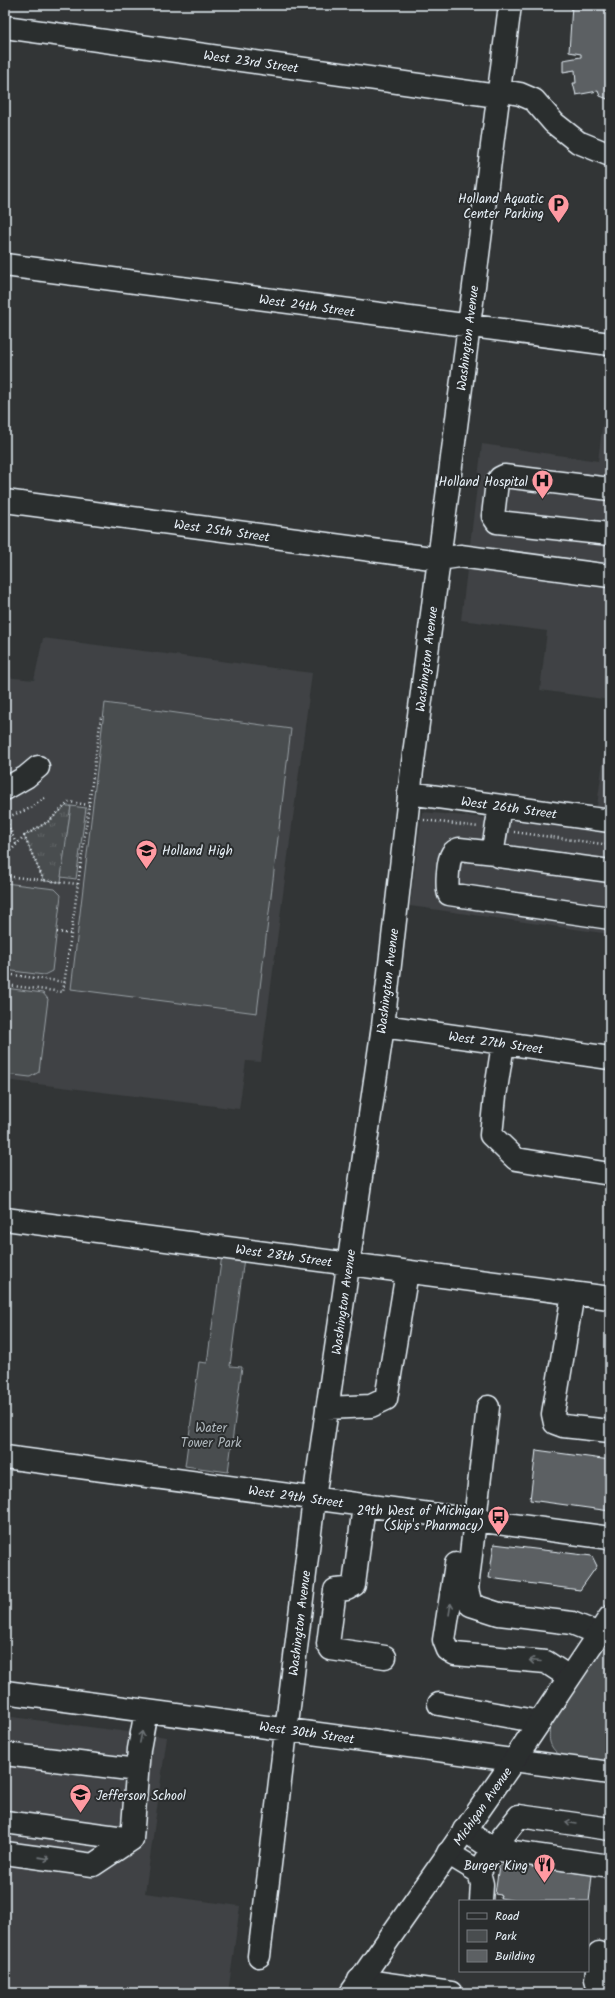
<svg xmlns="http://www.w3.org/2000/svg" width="615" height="1998" viewBox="0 0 615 1998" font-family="Kalam,sans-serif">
	<defs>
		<pattern id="grass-tufts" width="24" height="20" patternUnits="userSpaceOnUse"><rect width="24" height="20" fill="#494d4f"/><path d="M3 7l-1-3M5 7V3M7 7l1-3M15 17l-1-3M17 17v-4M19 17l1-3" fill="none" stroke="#636769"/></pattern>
	</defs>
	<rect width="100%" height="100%" fill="#323536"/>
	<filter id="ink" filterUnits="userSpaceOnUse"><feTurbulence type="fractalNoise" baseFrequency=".025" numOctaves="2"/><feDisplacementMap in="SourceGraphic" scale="8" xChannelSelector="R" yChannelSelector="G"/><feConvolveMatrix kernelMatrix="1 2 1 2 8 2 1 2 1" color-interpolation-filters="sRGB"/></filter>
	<g filter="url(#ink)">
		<path fill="#3f4244" d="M610,365V700L540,690L547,631L461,620L482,444L598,461Z
			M43,638L312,673L261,1062L246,1061L239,1109L5,1080V677L34,680Z
			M610,709V934L410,906L422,812L594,828Z
			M5,1716L167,1737L145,1893L240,1906L228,1993H5Z"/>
		<path fill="url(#grass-tufts)" stroke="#989fa4" d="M66,806H71L61,882L44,881L24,836L49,821Z"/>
		<path fill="#494d4f" stroke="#989fa4" d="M105,703L291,729L257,1013L71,989Z
			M71,806L86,808L76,879L61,877Z
			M5,883L55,889L61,895L52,971L44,975L5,970Z
			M5,988L43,993L48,999L39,1072L30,1077L5,1074Z
			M222,1255L244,1258L230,1366L242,1367L228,1472L185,1466L199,1362L207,1363Z
			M610,1639V1762L560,1755C548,1747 548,1737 551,1724Z"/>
		<path fill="#5c6063" stroke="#e8f1f8" d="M572,5H610V100L600,96L598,91L576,95L573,83H576L575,70L563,72V60L581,57V54L569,52Z
			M536,1450L610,1460V1511L530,1500Z
			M494,1544L592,1556L597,1566L580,1590L489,1578Z
			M505,1863L592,1875L588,1911V1901H518L500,1898L501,1895L495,1894L499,1865H505Z"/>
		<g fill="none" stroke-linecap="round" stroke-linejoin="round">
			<defs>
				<path id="minor" d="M5,27L497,96
					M498,90L520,94L534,100L554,123L578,142L610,155
					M5,265L610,344
					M610,489L504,476L500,478L497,482L493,516L497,522L610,534
					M5,501L439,559L460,556L610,576
					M5,789L26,777L38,767
					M409,793L610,821
					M500,806L493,849L499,856L610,871
					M495,853L459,849C456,850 454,851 452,854C448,860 446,887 449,894L610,918
					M383,1026L610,1058
					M503,1044L495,1096L491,1135L516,1159L610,1174
					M5,1219L610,1298
					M573,1293L553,1414L555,1423L563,1426L610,1431
					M488,1407L467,1589L471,1605L499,1614L572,1623L599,1634
					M327,1408L371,1406L386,1399L407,1272
					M5,1457L610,1538
					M364,1505L354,1585L347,1589L335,1590L328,1644L331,1649L385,1657
					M456,1564L444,1640L448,1650L455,1654L546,1662L569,1677
					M5,1692L610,1773
					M439,1704L540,1722
					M5,1754L137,1770
					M5,1822L132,1839
					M464,1830L493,1849L519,1816L610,1829
					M5,1853L93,1865L132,1839L139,1749L146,1711
					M448,1853L479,1872
					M481,1901L482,1884L479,1872L493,1849L610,1866
					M599,1953L596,1979L600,1993
					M259,1956L314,1499L383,1026L412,770L510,5
					M359,1980L451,1993"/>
				<path id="major" d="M351,1993L514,1760L610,1617"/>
			</defs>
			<use href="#minor" stroke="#e8f1f8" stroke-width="25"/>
			<use href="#major" stroke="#e8f1f8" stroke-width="25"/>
			<path stroke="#e8f1f8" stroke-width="2.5" stroke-dasharray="1 3" stroke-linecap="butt" d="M5,817L16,844
				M5,818L31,808L46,797
				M424,820L479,827
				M514,832L610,845
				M24,836L49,821L69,802L89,805L101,717
				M5,857L24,836L44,881
				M5,876L78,884L63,992L5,985
				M78,884L89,805
				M57,932L71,934
				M5,974L65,982"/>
			<use href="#minor" stroke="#2a2d2e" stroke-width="22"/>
			<use href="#major" stroke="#2a2d2e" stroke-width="22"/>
		</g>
		<defs><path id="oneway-shaft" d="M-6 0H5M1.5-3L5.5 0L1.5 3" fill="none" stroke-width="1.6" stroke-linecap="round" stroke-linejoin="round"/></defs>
		<g stroke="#6c7275">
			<use href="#oneway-shaft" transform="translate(450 1609) rotate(-81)"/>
			<use href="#oneway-shaft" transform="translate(535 1661) rotate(-175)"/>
			<use href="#oneway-shaft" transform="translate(141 1737) rotate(-79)"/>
			<use href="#oneway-shaft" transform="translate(571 1823) rotate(-171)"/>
			<use href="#oneway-shaft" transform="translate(44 1858) rotate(8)"/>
		</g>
	</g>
	<defs>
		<symbol id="parking-pin" viewBox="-11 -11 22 30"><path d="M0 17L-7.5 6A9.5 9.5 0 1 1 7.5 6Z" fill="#ff9aa2" stroke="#2a2d2e"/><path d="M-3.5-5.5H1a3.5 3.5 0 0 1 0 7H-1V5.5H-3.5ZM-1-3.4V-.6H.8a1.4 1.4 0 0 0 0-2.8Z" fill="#111"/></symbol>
		<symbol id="hospital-pin" viewBox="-11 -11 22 30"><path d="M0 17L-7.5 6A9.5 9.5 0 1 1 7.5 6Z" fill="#ff9aa2" stroke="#2a2d2e"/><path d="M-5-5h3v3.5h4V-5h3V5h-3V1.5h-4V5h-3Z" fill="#111"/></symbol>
		<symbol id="school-pin" viewBox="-11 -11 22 30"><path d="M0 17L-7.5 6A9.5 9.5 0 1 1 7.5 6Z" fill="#ff9aa2" stroke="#2a2d2e"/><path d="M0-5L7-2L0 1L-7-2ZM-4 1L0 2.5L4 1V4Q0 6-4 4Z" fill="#111"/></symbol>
		<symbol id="bus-pin" viewBox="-11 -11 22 30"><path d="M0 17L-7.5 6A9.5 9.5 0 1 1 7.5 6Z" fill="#ff9aa2" stroke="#2a2d2e"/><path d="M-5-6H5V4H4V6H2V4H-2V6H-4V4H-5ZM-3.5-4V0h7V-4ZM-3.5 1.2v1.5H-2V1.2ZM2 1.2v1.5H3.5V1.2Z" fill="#111"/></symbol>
		<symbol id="restaurant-pin" viewBox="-11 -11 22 30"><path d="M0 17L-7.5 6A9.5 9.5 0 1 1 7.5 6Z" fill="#ff9aa2" stroke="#2a2d2e"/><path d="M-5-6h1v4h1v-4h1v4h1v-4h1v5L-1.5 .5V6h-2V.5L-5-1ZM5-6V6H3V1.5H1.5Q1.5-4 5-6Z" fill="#111"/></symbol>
	</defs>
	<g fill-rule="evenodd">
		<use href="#parking-pin" x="546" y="192" width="25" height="34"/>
		<use href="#hospital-pin" x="530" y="468" width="25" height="34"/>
		<use href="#school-pin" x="134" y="838" width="25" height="34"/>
		<use href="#bus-pin" x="486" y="1504" width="25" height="34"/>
		<use href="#school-pin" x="68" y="1782" width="25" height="34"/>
		<use href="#restaurant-pin" x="532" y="1852" width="25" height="34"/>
	</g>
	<g text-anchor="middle" stroke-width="4" stroke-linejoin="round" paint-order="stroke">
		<g font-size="13" fill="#e8f1f8" stroke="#2a2d2e">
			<text transform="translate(251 61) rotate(8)" y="5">West 23rd Street</text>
			<text transform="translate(307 305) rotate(8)" y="5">West 24th Street</text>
			<text transform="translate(467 338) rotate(-83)" y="5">Washington Avenue</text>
			<text transform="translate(222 530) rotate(8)" y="5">West 25th Street</text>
			<text transform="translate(426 659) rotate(-83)" y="5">Washington Avenue</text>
			<text transform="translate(509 807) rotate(8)" y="5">West 26th Street</text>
			<text transform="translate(387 981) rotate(-83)" y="5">Washington Avenue</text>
			<text transform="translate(496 1042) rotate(8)" y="5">West 27th Street</text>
			<text transform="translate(284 1255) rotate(8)" y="5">West 28th Street</text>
			<text transform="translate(343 1302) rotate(-82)" y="5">Washington Avenue</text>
			<text transform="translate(296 1496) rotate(8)" y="5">West 29th Street</text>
			<text transform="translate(299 1623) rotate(-83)" y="5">Washington Avenue</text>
			<text transform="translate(307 1732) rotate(8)" y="5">West 30th Street</text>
			<text transform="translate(482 1806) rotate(-55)" y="5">Michigan Avenue</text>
		</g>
		<g font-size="13" fill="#e8f1f8" stroke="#2a2d2e" text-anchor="end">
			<text x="544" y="203">Holland Aquatic<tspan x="544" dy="15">Center Parking</tspan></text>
			<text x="528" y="486">Holland Hospital</text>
			<text x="162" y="855" text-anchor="start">Holland High</text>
			<text x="484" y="1515">29th West of Michigan<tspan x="484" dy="15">(Skip's Pharmacy)</tspan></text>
			<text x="96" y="1800" text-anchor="start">Jefferson School</text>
			<text x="528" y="1870">Burger King</text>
		</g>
		<g font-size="13" fill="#b0b8bd" stroke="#2a2d2e">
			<text x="211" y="1432">Water<tspan x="211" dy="15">Tower Park</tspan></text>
		</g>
	</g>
	<rect width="615" height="1998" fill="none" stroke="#2a2d2e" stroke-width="20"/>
	<rect x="10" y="10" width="595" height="1978" fill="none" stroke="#e8f1f8" stroke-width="1.5" filter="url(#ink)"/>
	<rect x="459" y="1900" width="130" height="72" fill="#2a2d2e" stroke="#767b7f"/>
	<rect x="467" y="1913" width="20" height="6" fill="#2a2d2e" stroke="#767b7f"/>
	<text x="495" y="1920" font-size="12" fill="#e8f1f8">Road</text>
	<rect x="467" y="1930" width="20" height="12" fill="#494d4f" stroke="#767b7f"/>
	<text x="495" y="1940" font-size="12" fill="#e8f1f8">Park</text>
	<rect x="467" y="1950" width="20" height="12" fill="#5c6063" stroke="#767b7f"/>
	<text x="495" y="1960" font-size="12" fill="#e8f1f8">Building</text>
</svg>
